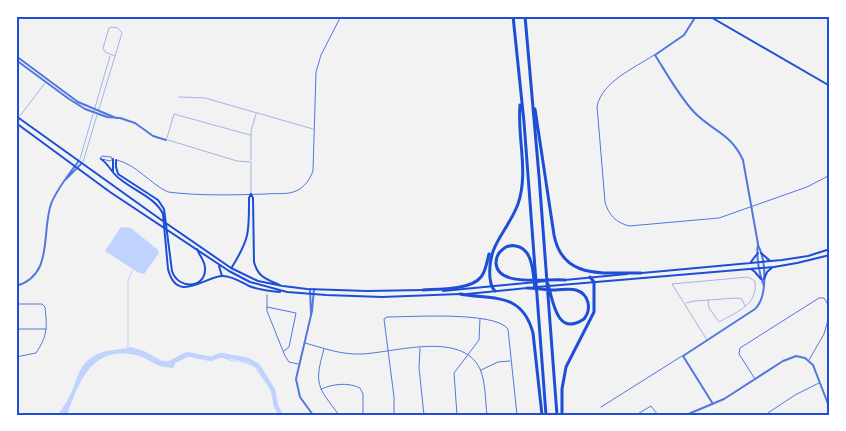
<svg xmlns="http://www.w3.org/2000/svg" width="846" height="431" viewBox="0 0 846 431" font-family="'Golos Text',sans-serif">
	<rect width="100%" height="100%" fill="#f2f2f2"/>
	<path fill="#bfd3fe" d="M121,227L131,228L158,250L159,253L144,274L139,273L105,251Z
		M131,347L144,351L162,361L176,362L173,368C168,367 162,367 157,365C151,362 146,358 139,356C93,344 80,379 67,415H58C62,408 67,402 70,395C79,377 78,362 100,353C110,349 121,350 131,347Z"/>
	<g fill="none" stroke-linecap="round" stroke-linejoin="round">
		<path stroke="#bfd3fe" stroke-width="1" d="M128,348V281L132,271
			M176,362L189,356L209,360L222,357L232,361H240L254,366L276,396"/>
		<path stroke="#bfd3fe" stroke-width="4.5" d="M170,363L187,354L211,359L220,355L238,358L248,360L258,366L273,390L276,406L281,415"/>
		<path stroke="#5277de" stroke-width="0.5" d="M179,97L205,98L313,129
			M99,109L122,33L118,28L111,27L109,28L103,48L105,52L115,56
			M94,111L110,56
			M20,116L45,83
			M167,138L174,114L250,135
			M168,140L237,161L251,162
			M80,159L93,114
			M251,160V131L256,114
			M83,162L97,115
			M251,163V193
			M686,303L694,301L737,298L742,299L745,306
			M707,340L672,284L748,277L755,281C758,305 738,311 721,321L719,322L709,308L708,300"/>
		<path stroke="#5277de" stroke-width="1" d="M654,55C633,69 603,81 597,106L605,202C609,215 615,222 629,226L719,218L807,187L830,175
			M100,158L102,156L111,157L112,159
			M102,159L110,161L113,159
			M117,160C137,165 149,183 168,192C200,196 234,195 265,194C275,193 287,195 296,191C305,187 310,179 313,171L316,72L321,55L341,16
			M267,295V311L285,356L289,362L298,364
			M16,304H42L45,307C47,327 48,335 36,353L16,357
			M267,307L296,313L289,347L284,351
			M16,329H46
			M305,343C323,348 342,355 361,354C393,353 462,330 480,369C486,383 485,400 487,415
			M420,348L419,368L424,415
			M324,349C314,384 317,386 339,415
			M809,360L824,334L830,313
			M481,370L498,362L510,361
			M755,379L739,354L740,348L819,298H824L830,308
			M321,389C333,384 348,382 360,388L363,394V415
			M601,407L682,356
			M394,415V397L384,319L387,317C410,317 495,311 508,329L517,415
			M457,415L454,373L479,340L480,319
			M636,415L651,406L658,415
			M765,415L795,395L819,383
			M826,415L830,412"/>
		<path stroke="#5277de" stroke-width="2" d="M696,16L684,35L655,55C667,74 679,96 694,112C712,131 731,133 743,160L758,244C756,256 759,274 764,286
			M16,56L78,102L116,118
			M16,60L69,99L85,109L107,117L120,118L135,123L153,136L166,140
			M65,180L81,164
			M16,286C54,275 41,234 51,204C57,189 68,175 78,162
			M310,289L311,314
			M713,404L683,356L755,309C768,297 766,260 758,245
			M313,415L300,397L296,379L312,311L314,289
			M686,415L724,399L783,361L791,358L796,356L805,358L813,365L830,409"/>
		<path stroke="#1d4ed8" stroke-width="2" d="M709,16L830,86
			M16,116L160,219L231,268L258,281L283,286L307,289L367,291L423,290
			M16,123L110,192L229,271L250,282L287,292L326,295L382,297L460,294
			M101,159C109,164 112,174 120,179C133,190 156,198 163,214L168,269C177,305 205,276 223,276C232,276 241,282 249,286C259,290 269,291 280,292
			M113,159V172
			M116,160V167L118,174L158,200L164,209L172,271C178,290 206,289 205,268C205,261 199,255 197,249
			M251,194L253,198L254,262C258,277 266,279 280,285
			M761,253L769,260
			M750,263L758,253
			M219,266L222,276
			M232,267C250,238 249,232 249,198L251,194
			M751,269L755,272L761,279
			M642,273L782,260L808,256L830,249
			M764,279L767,272L773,267
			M565,280L627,274
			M537,287L774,267L797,263L830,255
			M443,291L547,281
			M467,294L527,288"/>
		<path stroke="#1d4ed8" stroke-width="3" d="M513,16L524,122L546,415
			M525,16L539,176L557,415
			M535,109L554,235C563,281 605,272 641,273
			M527,288C536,288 546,290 555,290C562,290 569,288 576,290C589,294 592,309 584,319C557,337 553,302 548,284
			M535,289C533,276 534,249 516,246C511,245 506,246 502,250C498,253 496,258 496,263C497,288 548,278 565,280
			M423,290C438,289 471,290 481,277C486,271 487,261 489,254
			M495,291C491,287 491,284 490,278C487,244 507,233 518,204C529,172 517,137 520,105
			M460,294C494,300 522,292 533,333L542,415
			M562,415V389L566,367L594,312V282L590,277"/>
	</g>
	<rect width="846" height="431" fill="none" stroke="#ffffff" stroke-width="35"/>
	<rect x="18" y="18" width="810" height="396" fill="none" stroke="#1d4ed8" stroke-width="2"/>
</svg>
